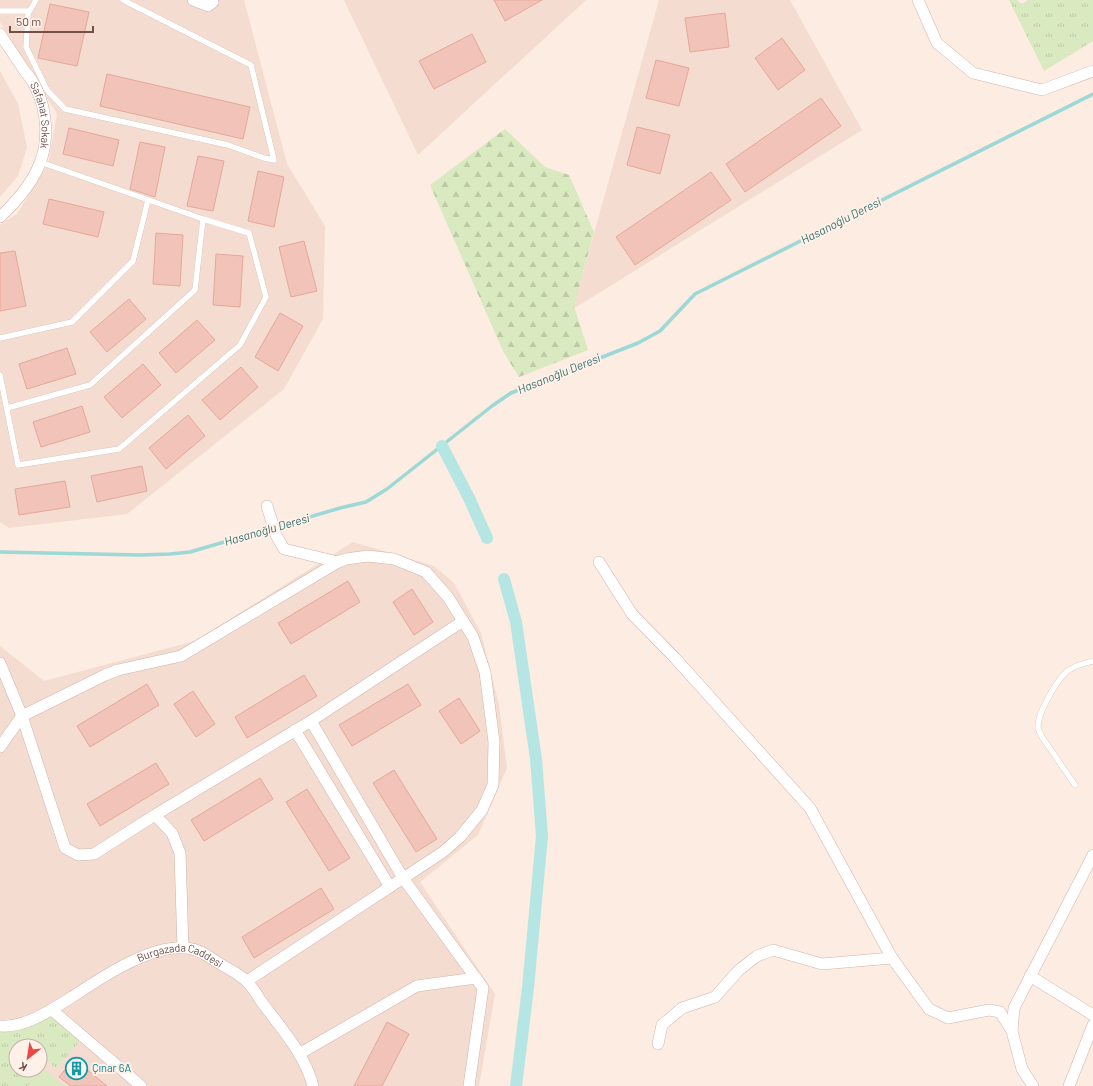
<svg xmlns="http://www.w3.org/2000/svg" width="1093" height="1086" viewBox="0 0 1093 1086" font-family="Barlow,sans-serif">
	<defs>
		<pattern id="grass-tufts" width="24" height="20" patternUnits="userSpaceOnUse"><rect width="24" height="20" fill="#d9eac0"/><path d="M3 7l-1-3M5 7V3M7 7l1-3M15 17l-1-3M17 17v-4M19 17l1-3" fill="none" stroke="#becaa6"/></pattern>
		<pattern id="forest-firs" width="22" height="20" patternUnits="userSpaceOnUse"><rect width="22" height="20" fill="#d9eac0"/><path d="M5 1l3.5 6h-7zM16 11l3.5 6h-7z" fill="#becaa6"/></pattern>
	</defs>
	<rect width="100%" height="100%" fill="#fcece1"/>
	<path fill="#f4dcd0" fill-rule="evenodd" d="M0,0H244L287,164L325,226L323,319L284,389L127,514L9,528L0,522V225L17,214L48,164L57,114L0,22Z
		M344,0H586L418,155Z
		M659,0H790L862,130L573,309Z
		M0,71L18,104L27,147L18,176L0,197Z
		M353,542L434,566L454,583L481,633L499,705L507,768L478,835L420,882L495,994L479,1086H0V646L44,681L195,641ZM16,1046H40V1070H16Z"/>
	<path fill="url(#grass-tufts)" fill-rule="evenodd" d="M1009,0H1017L1020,3H1024L1028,0H1093V41L1044,71Z
		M52,1010L84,1037L56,1068L47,1061L28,1086H0V1026ZM16,1046H40V1070H16Z"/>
	<path fill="url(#forest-firs)" d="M505,129L545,167L569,175L594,232L574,306L588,350L519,377L503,351L430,185Z"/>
	<path fill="#d9eac0" d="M43,1068L64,1086H28Z"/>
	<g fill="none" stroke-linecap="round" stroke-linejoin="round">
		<path stroke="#9cd8d5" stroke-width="3.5" d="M0,552L140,555L170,554L190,552L340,508L366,502L387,489L492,406L511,393L638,343L660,331L695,294L1093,94"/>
		<path stroke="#b6e6e3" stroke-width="12" d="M442,446L469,498L487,538
			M504,579L516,622L536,759L542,836L528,988L516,1086"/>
	</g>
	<path fill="#f2c4b9" stroke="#e5a799" d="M494,0H542L505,21Z
		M50,4L89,12L77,66L38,58Z
		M725,13L729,47L690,52L685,18Z
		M472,34L486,62L434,89L419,61Z
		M782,38L805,70L778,90L755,58Z
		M656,60L689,68L679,106L646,98Z
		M107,74L250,107L243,139L100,106Z
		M821,98L841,126L745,192L726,164Z
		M637,127L670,135L660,174L627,165Z
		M69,128L119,140L113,166L63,154Z
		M140,142L165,147L155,197L130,189Z
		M198,156L224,161L213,211L187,206Z
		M258,171L284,177L274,227L248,221Z
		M711,172L731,200L635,265L616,237Z
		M49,199L104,212L98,237L43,224Z
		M156,233L183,235L180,286L153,284Z
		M304,241L317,291L291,297L279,247Z
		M15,251L26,306L0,311V253Z
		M216,254L243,256L240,307L213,305Z
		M129,299L146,319L107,352L90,332Z
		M280,313L303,326L278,371L255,357Z
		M197,320L215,340L176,373L159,353Z
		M67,348L76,374L27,389L19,364Z
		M143,364L161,385L122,418L104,397Z
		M241,367L258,387L220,420L202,400Z
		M82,406L90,432L41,447L33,422Z
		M188,415L205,436L166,469L149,448Z
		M142,466L147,491L97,502L91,476Z
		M65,481L70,507L19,515L15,489Z
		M348,581L360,602L291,644L278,623Z
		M412,589L433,622L414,635L393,602Z
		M304,675L317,696L247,738L235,717Z
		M147,684L159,705L90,747L77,726Z
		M408,684L421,705L352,746L339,725Z
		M193,691L215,724L196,737L174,704Z
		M459,698L480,731L461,744L439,711Z
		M156,763L169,784L100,826L87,804Z
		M394,770L437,839L416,852L373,783Z
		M260,778L273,799L204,841L191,820Z
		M307,789L350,858L329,871L286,802Z
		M321,888L334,909L254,958L242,937Z
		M387,1022L409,1034L382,1086H354Z
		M74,1059L107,1086H71L59,1077Z"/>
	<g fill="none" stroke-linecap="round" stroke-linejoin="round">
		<defs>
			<path id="service" d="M36,0L28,14L26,47L47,90L65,109L228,145L264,158L274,160L251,65L123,0
				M0,11H29L28,14
				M0,338L72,322L133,261L148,200
				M0,375L18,465L119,449L240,345L266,297L249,233L203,219L40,162
				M7,408L90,385L195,290L203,219
				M1075,785L1042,737C1041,734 1039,731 1038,728C1037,714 1058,677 1069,670C1076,665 1085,663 1093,661"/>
			<g id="minor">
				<path d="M193,0L208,6L213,2L212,0"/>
				<path d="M918,0L937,43L973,73L1042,90L1093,71"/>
				<path id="s1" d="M0,34C8,46 16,58 24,70C28,75 33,81 36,88C47,110 49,140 40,163C32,184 16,202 0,217"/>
				<path d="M267,506L276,535L284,549L338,562"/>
				<path d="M599,562L632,614L675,658L810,808L892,958L929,1009L948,1018L989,1010L1000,1012L1012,1031"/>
				<path d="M0,663L22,716L65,848L78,855L94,854L155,815L311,721L463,621"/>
				<path d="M311,721L403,878L483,988L469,1086"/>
				<path d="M295,730L390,887"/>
				<path d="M0,747L22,716L105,675L118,670L181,656L338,562L346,559L368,556L394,559L426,572L448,597L473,637L485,672L494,742L493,785L482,810L460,837L443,852L247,981"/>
				<path d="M155,815L172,833L180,853L183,948"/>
				<path d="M1030,976L1093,1015"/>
				<path d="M52,1010L141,1086"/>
				<path id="s2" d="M0,1026C25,1028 51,1010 72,997C101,978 150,944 187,948C199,949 209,957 219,963C228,969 240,974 247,982C253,987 257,995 261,1001C280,1027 305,1054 313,1086"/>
				<path d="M658,1044L662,1025L682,1008L715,997L739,970L757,956L773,950L822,964L892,958"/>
				<path d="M299,1054L417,986L476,978"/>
				<path d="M1033,1086L1022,1069L1012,1031L1014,1008L1093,855"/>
				<path d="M1069,1086L1093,1025"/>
			</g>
		</defs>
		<use href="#service" stroke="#d0b4ab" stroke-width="6"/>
		<use href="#minor" stroke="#d0b4ab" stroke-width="12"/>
		<use href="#service" stroke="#fff" stroke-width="5.5"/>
		<use href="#minor" stroke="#fff" stroke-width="11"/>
	</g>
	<defs>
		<symbol id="building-ring" viewBox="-11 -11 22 22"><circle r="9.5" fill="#fff1e8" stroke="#0f9aa8" stroke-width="1.5"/><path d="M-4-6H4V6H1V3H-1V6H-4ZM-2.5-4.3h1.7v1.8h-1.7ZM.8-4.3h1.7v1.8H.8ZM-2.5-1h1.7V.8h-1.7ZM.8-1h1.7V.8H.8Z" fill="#0f9aa8"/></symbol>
	</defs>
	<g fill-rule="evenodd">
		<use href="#building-ring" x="64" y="1056" width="25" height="25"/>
	</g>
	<g text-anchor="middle" stroke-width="4" stroke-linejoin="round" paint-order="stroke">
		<g font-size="11" fill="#744f48" stroke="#fff1e8">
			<text dy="4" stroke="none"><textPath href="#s1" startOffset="93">Safahat Sokak</textPath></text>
			<text dy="4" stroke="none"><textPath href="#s2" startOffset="200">Burgazada Caddesi</textPath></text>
		</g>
		<g font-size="11" fill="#0d838f" stroke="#fff1e8" text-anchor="start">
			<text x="92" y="1072">Çınar 6A</text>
		</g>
		<g font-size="12" font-style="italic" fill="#397371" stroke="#fff1e8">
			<text transform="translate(841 221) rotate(-27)" y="4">Hasanoğlu Deresi</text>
			<text transform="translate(559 374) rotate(-22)" y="4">Hasanoğlu Deresi</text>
			<text transform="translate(267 530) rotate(-16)" y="4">Hasanoğlu Deresi</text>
		</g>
	</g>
	<g transform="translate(28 1058) rotate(210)"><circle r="19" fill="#fff1e8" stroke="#c7b0a8"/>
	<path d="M0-3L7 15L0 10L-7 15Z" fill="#e94844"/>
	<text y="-6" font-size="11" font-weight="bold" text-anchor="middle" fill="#744f48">K</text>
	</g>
	<path d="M10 26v6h83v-6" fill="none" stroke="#744f48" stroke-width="2"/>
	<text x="16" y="26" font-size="12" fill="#744f48" stroke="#fff1e8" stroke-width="3" paint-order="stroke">50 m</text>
</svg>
